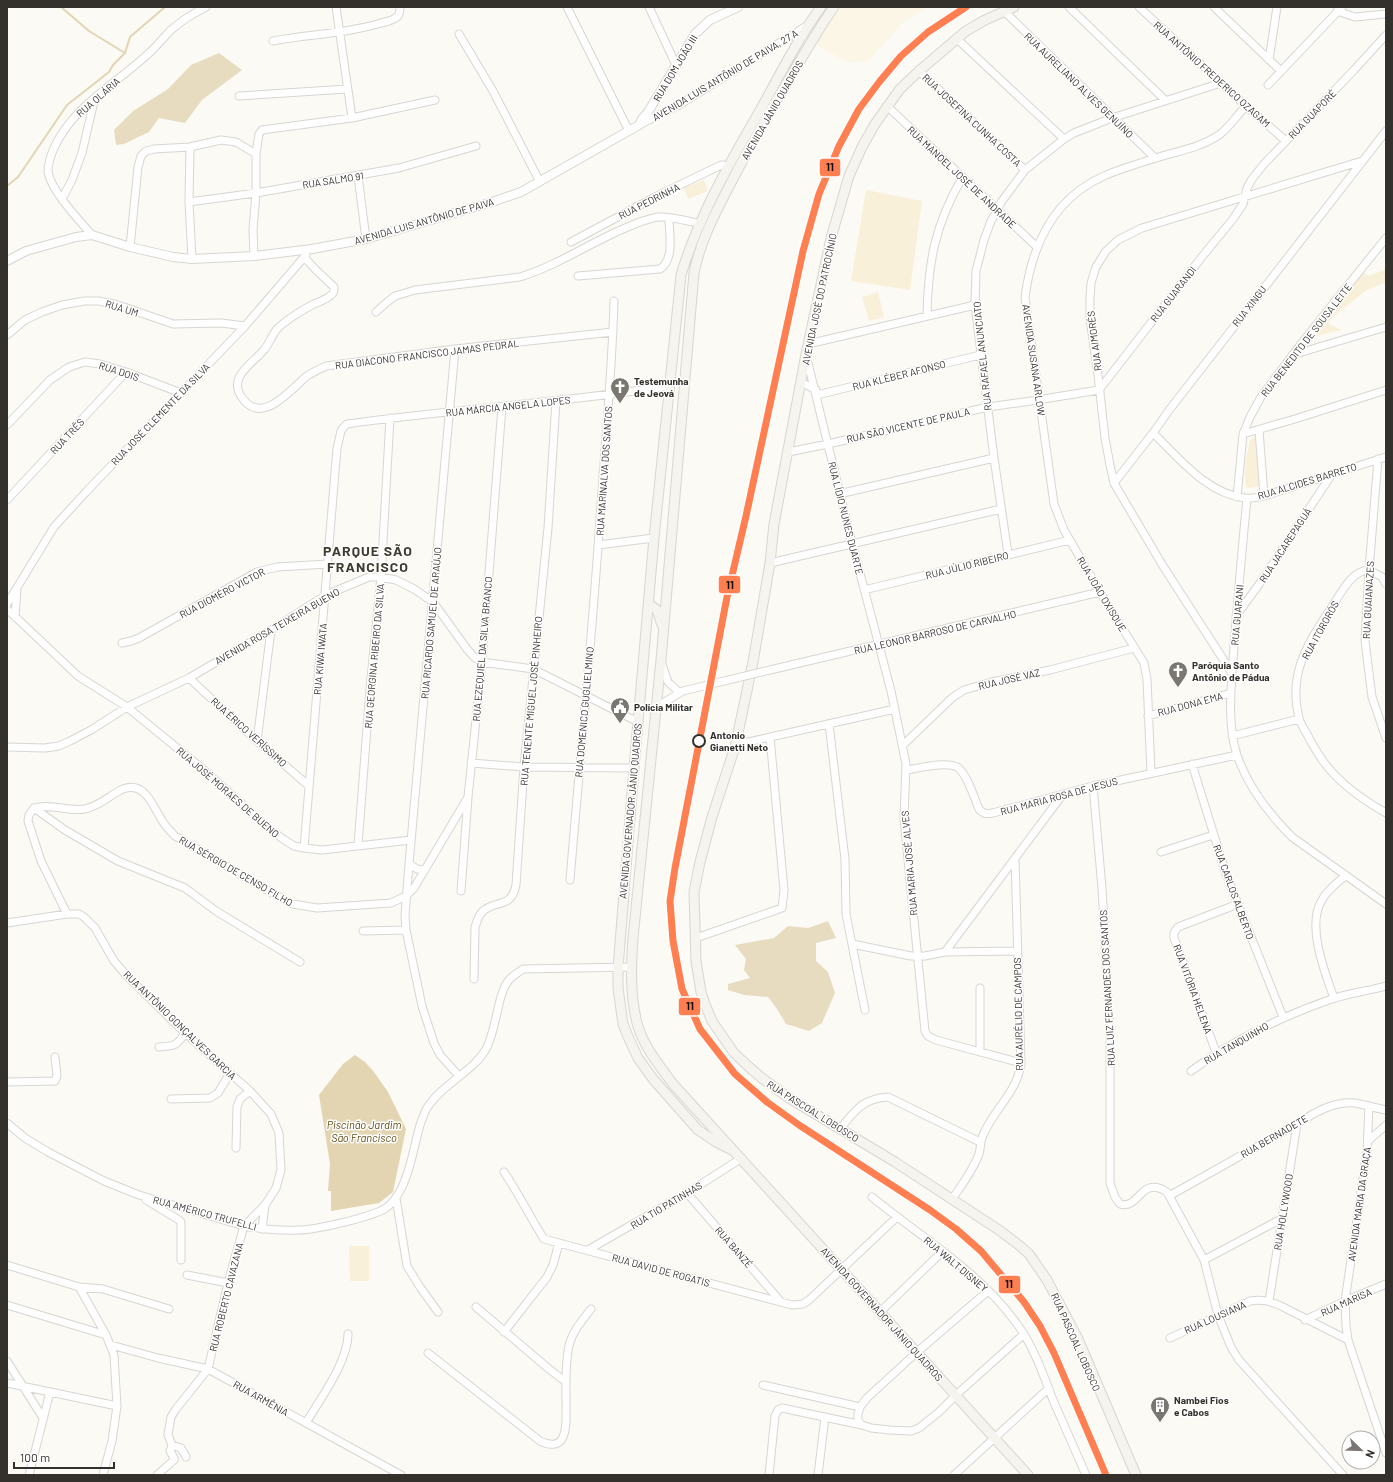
<svg xmlns="http://www.w3.org/2000/svg" width="1393" height="1482" viewBox="0 0 1393 1482" font-family="Barlow,sans-serif">
	<rect width="100%" height="100%" fill="#fbfaf5"/>
	<path fill="#fcf6e7" d="M841,7H927L903,23L867,62L858,61L849,63L816,45L828,25Z"/>
	<path fill="#f9f0da" d="M704,180L708,191L688,199L684,188Z
		M866,190L922,201L910,290L851,281Z
		M1386,269V282L1367,290L1330,319L1329,324L1342,330L1311,337L1363,272L1369,276Z
		M878,292L884,317L869,321L862,297Z
		M1255,437L1260,486L1250,488L1246,487C1243,472 1247,455 1250,440Z
		M349,1246H369V1281H350Z"/>
	<path fill="#e8dcc0" d="M219,53L242,70L202,100L185,123L159,118L149,132L124,144L116,145L114,130L133,111L168,89L191,65Z
		M828,921L836,938L816,943V961L828,972L835,993L822,1023L809,1031L786,1024L777,1009L768,997L744,995L728,990V984L750,978L744,970L746,959L735,945L774,938L788,926L808,928Z"/>
	<path fill="#e3d5b2" d="M355,1055L365,1062L374,1072L388,1092L406,1129L393,1192L379,1203L331,1211V1191H328L330,1164L319,1095L343,1064Z"/>
	<g fill="none" stroke-linecap="round" stroke-linejoin="round">
		<path stroke="#e3d5b2" stroke-width="2" d="M61,7L89,31L125,53
			M7,186L18,177L67,105L109,72L113,65L125,53L130,37L165,7"/>
		<defs>
			<path id="minor" d="M336,7L352,118
				M567,7L629,131
				M649,7L676,65
				M1069,7L1165,100
				M1139,7L1246,106L1286,141
				M1214,7L1281,71
				M1004,11L1155,158
				M1337,11L1355,17L1386,14
				M459,34L493,91L540,182
				M956,38L1064,139
				M273,41C310,34 345,34 381,23C386,22 394,20 398,16C400,13 400,10 400,7
				M1269,60L1277,7
				M919,71L1025,170
				M1268,85L1342,7
				M239,96L347,89
				M887,106L1037,247
				M639,125L679,105L808,25
				M190,147L189,202L192,259
				M358,176L366,239
				M62,199L72,180L82,153L95,97
				M189,202L256,193L399,168L476,146
				M92,235C80,221 50,190 48,171C48,163 51,155 54,148C73,106 116,84 148,54C156,47 163,38 171,30C181,21 194,13 206,7
				M571,242L655,197L721,165L729,166
				M130,247L138,167L141,156L146,151L154,149L190,147L221,140L236,142L256,154
				M254,256L253,230L256,193V154L259,134L262,130L352,118L435,100
				M304,257L316,270L334,287C334,291 334,293 331,295C326,300 318,302 312,305C302,310 285,321 277,329C272,335 269,344 264,350C252,364 226,378 243,399C263,425 290,390 307,376C313,372 320,369 326,366L455,349L613,332
				M578,276L660,269C675,259 669,234 669,218
				M376,312L386,303L395,296L415,290L520,277C556,266 588,244 623,229C634,224 646,219 658,217C672,216 687,221 701,224
				M927,316C928,262 935,225 962,178
				M7,335L25,320L42,312L62,305L84,301H99L118,305L173,324L221,323L245,326
				M808,344L975,305
				M455,349L409,864L405,916L406,930L422,1006L434,1043L440,1055L459,1076
				M806,355L852,543L891,691L906,764L904,819L925,1031L928,1036L936,1040L1021,1063
				M1292,355L1386,327
				M801,382L816,390
				M1099,390L1201,258L1233,219L1243,204L1247,188L1252,179L1264,164L1354,70L1386,35
				M817,395L980,355
				M7,425L50,380L69,367L85,362L100,364L126,372L181,393
				M1259,430L1264,496
				M1153,433C1179,458 1207,494 1245,498C1252,499 1258,497 1264,496L1386,457
				M1243,434L1295,419L1386,390
				M788,452L828,444L988,407L1031,401L1099,390
				M1378,459L1369,570L1365,641L1372,697L1386,738
				M1114,483L1153,433L1170,409L1386,131
				M839,494L994,458
				M1237,497L1243,434L1250,417L1261,397L1304,340L1386,238
				M1247,499C1242,548 1238,597 1234,646C1232,682 1226,721 1237,755C1248,787 1269,814 1292,837L1386,904
				M7,500L126,372
				M598,545L654,538
				M1008,554L994,458L975,305L976,271L984,240L991,221L1002,201L1025,170L1064,139L1074,133L1112,118L1221,83
				M770,563L1001,509
				M1386,584L1382,577L1369,570C1353,570 1342,591 1335,602C1320,625 1301,651 1297,679C1295,691 1296,706 1299,718C1301,726 1307,733 1310,740C1314,747 1318,754 1323,761C1338,782 1363,800 1386,813
				M864,590L1070,540
				M7,604L54,527L86,492L245,326L306,255
				M7,609L78,676L127,707L204,770L271,830L283,839L294,846L304,848L322,850L411,840
				M1236,616L1260,583L1332,474
				M15,617L17,588
				M122,643L131,641L139,638L257,572L277,567L328,564
				M662,664L668,682L679,692
				M770,670L1100,592
				M1232,673L1163,566L1118,490L1114,483L1110,465L1105,438L1098,375L1090,318V298L1091,283L1096,267L1106,251L1118,240L1142,228L1362,161
				M189,678L257,741L309,786
				M656,707L683,691
				M1148,716L1231,693
				M829,724L845,859L846,914L865,1010
				M1232,736L1299,719
				M257,741L271,630
				M735,745L895,709
				M903,745L953,697L964,690L992,682L1050,670L1134,648
				M7,747L45,748L59,746L70,741L91,730L127,707L189,678L271,630L326,595L369,577H381L396,580L414,589L433,602L467,649L474,657L482,662L533,669L638,722
				M471,763L524,767L634,768
				M1192,764L1226,874L1283,1017
				M907,770C919,768 946,761 957,767C967,773 974,798 979,809C983,814 986,814 993,813L1093,786L1237,755
				M1151,773L1147,679L1144,663L1100,592L1064,530L1054,504L1025,297C1032,245 1054,198 1104,176C1120,169 1137,164 1153,159C1176,151 1198,149 1219,135C1229,128 1237,115 1246,106
				M1093,786L1102,888L1110,1034V1183L1115,1197L1120,1204C1140,1210 1140,1175 1167,1192L1204,1260L1218,1315L1231,1347L1239,1360L1343,1475
				M34,808L65,830L118,861L185,888L216,911L300,962
				M358,845L370,689L381,577L390,418
				M304,848L337,448L341,431L343,428L347,424C454,409 562,403 669,386
				M1161,852L1213,835
				M409,864L417,869L425,870
				M570,880C580,759 592,639 600,518C605,446 612,373 614,301
				M461,891L468,797L482,662L502,407
				M67,914L41,861L28,821L29,815L34,808C51,803 68,812 85,809C100,806 110,795 123,789C144,781 152,804 160,817C164,825 169,830 175,836L281,898L293,904L317,908L391,903L406,896L414,888L468,797
				M7,923L67,914H79L84,917L95,928L114,961L127,976L185,1033L250,1091L271,1114L279,1133L281,1170L276,1188L265,1205L244,1226L228,1283L208,1369L176,1409L171,1417L168,1435L172,1445L181,1448L186,1457
				M363,931L406,930
				M696,938L782,908L784,890L770,737
				M852,944L911,956H925L945,952L1063,794
				M945,952L1017,951
				M474,979L475,927C477,922 478,916 482,912C495,899 511,910 516,885L524,767L548,528L556,401
				M1334,998C1325,973 1306,925 1322,900C1327,890 1337,883 1345,876
				M159,1047C174,1046 177,1046 185,1033
				M980,1052V988
				M1216,1052L1174,938V933L1178,927L1238,904
				M1191,1071C1234,1040 1282,1016 1332,999C1349,993 1368,991 1386,986
				M7,1082L55,1081L57,1076L55,1057
				M171,1099L210,1098L218,1093L230,1073
				M1369,1106L1367,1151L1345,1301L1346,1326L1348,1340L1386,1453
				M7,1123L25,1138L48,1152L104,1181L139,1195L244,1226C262,1229 280,1231 298,1230C316,1230 372,1217 386,1208C393,1203 397,1197 401,1189C411,1170 414,1146 420,1125C422,1120 424,1113 427,1108C442,1084 474,1071 486,1049C497,1029 497,994 509,980C513,975 518,973 523,969L631,967
				M841,1128C854,1111 864,1098 888,1097L980,1142
				M1368,1141L1386,1125
				M236,1148L237,1107L240,1099L250,1091
				M504,1172C519,1194 530,1217 544,1239L792,1305L803,1304L809,1300L897,1217
				M687,1193L781,1302
				M1169,1196L1297,1124C1315,1112 1334,1101 1355,1103C1365,1105 1376,1108 1386,1110
				M872,1197C922,1238 979,1271 1017,1324C1034,1347 1043,1374 1053,1400C1064,1425 1075,1450 1086,1475
				M396,1198L407,1266L420,1287L438,1312
				M952,1199C962,1185 973,1170 979,1154C981,1147 980,1140 984,1133C995,1108 1018,1091 1021,1063L1015,859
				M146,1200L179,1220L181,1222V1260
				M262,1229L265,1205
				M588,1250L687,1193L742,1158
				M1204,1260L1283,1218
				M7,1265L79,1287L103,1289L169,1309
				M187,1275L228,1283
				M79,1287L106,1335L114,1355L117,1406L112,1441L103,1475
				M988,1291L916,1353L867,1398L860,1407L858,1414V1421L862,1425L871,1428L890,1430L911,1431L919,1428L939,1412L956,1395L1024,1334
				M1269,1301L1297,1124
				M7,1305L106,1335
				M476,1307L549,1369L566,1382
				M880,1312L943,1251
				M1305,1320L1345,1301L1386,1284
				M504,1332L547,1277L553,1265L559,1243
				M1170,1338L1250,1301C1262,1299 1270,1301 1281,1306L1348,1340
				M111,1345L158,1358L208,1369L401,1475
				M428,1353L540,1441C548,1445 559,1447 563,1437C567,1428 566,1418 566,1409C566,1390 565,1370 568,1351C570,1334 581,1322 591,1309
				M7,1361L43,1418
				M7,1383L117,1406
				M763,1385L860,1407
				M306,1423C320,1399 348,1362 348,1334
				M29,1475L50,1392
				M157,1475L174,1460V1458L170,1451L172,1445
				M769,1475L775,1416L778,1410L782,1408L862,1425
				M818,1475L825,1417
				M954,1475L1049,1388"/>
			<path id="tertiary" d="M7,261L26,251L76,237L92,235L130,247L173,257L192,259L254,256L312,249L366,239L492,202L521,192L639,125L642,119L648,112L695,34L710,20L738,7"/>
			<path id="secondary" d="M834,7L823,23C792,74 761,124 734,177C718,208 701,238 694,273L661,660L633,938C631,966 630,995 637,1023C643,1046 659,1065 673,1084L1028,1475
				M1014,7L983,21L966,31L919,71L900,89L875,124L862,147L849,176L831,238L806,354L774,524L770,563L753,662L735,747L712,817L700,862L694,892L696,961L701,992L705,1004L712,1021L734,1053L749,1067L763,1079L789,1098L895,1162L999,1230L1020,1246L1029,1254L1047,1280L1078,1339L1136,1475
				M649,604L657,610L662,625
				M734,1151L716,1142L698,1130L653,1079L638,1058L629,1039L623,1024L618,988V968L634,768L654,538L681,275C698,217 732,159 762,107C780,74 799,37 821,7"/>
		</defs>
		<use href="#minor" stroke="#d7d6d1" stroke-width="9"/>
		<use href="#tertiary" stroke="#d7d6d1" stroke-width="10"/>
		<use href="#secondary" stroke="#d7d6d1" stroke-width="11"/>
		<use href="#minor" stroke="#fefefe" stroke-width="7"/>
		<use href="#tertiary" stroke="#fefefe" stroke-width="8"/>
		<use href="#secondary" stroke="#f6f4ee" stroke-width="9"/>
		<defs>
			<path id="minor-bridge" d="M683,691L770,670"/>
		</defs>
		<use href="#minor-bridge" stroke="#d7d6d1" stroke-width="9" stroke-linecap="butt"/>
		<use href="#minor-bridge" stroke="#fefefe" stroke-width="7"/>
		<defs>
			<path id="rail-1" d="M966,7L928,32L901,56L880,81L859,109L839,146L819,194L803,251L746,516L727,597L675,868L670,901L673,941L682,989L700,1029L735,1074L767,1102L799,1125L930,1210L956,1229L981,1251L1024,1302L1040,1326L1054,1353L1106,1475"/>
		</defs>
		<use href="#rail-1" stroke="#fff" stroke-width="10"/>
		<use href="#rail-1" stroke="#ff7f50" stroke-width="7"/>
	</g>
	<defs>
		<symbol id="church-pin" viewBox="-11 -11 22 30"><path d="M0 17L-7.5 6A9.5 9.5 0 1 1 7.5 6Z" fill="#7a7772" stroke="#fff"/><path d="M-1.2-6h2.4v3.5h3.3v2.4h-3.3V6h-2.4V-.1h-3.3v-2.4h3.3Z" fill="#fff"/></symbol>
		<symbol id="civic-pin" viewBox="-11 -11 22 30"><path d="M0 17L-7.5 6A9.5 9.5 0 1 1 7.5 6Z" fill="#7a7772" stroke="#fff"/><path d="M-.6-6.5H3V-4.5H.6V-3L4-1V1h2V6H-6V1h2V-1L-.6-3ZM-1.2 2.5V6h2.4V2.5Z" fill="#fff"/></symbol>
		<symbol id="building-pin" viewBox="-11 -11 22 30"><path d="M0 17L-7.5 6A9.5 9.5 0 1 1 7.5 6Z" fill="#7a7772" stroke="#fff"/><path d="M-4-6H4V6H1V3H-1V6H-4ZM-2.5-4.3h1.7v1.8h-1.7ZM.8-4.3h1.7v1.8H.8ZM-2.5-1h1.7V.8h-1.7ZM.8-1h1.7V.8H.8Z" fill="#fff"/></symbol>
	</defs>
	<g fill-rule="evenodd">
		<use href="#church-pin" x="609" y="376" width="22" height="30"/>
		<use href="#church-pin" x="1167" y="660" width="22" height="30"/>
		<use href="#civic-pin" x="609" y="696" width="22" height="30"/>
		<use href="#building-pin" x="1149" y="1395" width="22" height="30"/>
	</g>
	<circle fill="#fff" stroke="#34312c" stroke-width="2" cx="699" cy="741" r="6"/>
	<g text-anchor="middle" stroke-width="3" stroke-linejoin="round" paint-order="stroke">
		<g font-size="10" fill="#34312c" stroke="#fff">
			<text transform="translate(675 68) rotate(-59)" y="4">RUA DOM JOÃO III</text>
			<text transform="translate(1212 74) rotate(42)" y="4">RUA ANTÔNIO FREDERICO OZAGAM</text>
			<text transform="translate(725 75) rotate(-31)" y="4">AVENIDA LUIS ANTÔNIO DE PAIVA, 27 A</text>
			<text transform="translate(1079 85) rotate(44)" y="4">RUA AURELIANO ALVES GENUÍNO</text>
			<text transform="translate(98 97) rotate(-41)" y="4">RUA OLÁRIA</text>
			<text transform="translate(772 110) rotate(-60)" y="4">AVENIDA JÂNIO QUADROS</text>
			<text transform="translate(1312 114) rotate(-46)" y="4">RUA GUAPORÉ</text>
			<text transform="translate(972 120) rotate(43)" y="4">RUA JOSEFINA CUNHA COSTA</text>
			<text transform="translate(962 177) rotate(43)" y="4">RUA MANOEL JOSÉ DE ANDRADE</text>
			<text transform="translate(333 180) rotate(-9)" y="4">RUA SALMO 91</text>
			<text transform="translate(649 201) rotate(-27)" y="4">RUA PEDRINHA</text>
			<text transform="translate(424 221) rotate(-16)" y="4">AVENIDA LUIS ANTÔNIO DE PAIVA</text>
			<text transform="translate(1173 294) rotate(-52)" y="4">RUA GUARANDI</text>
			<text transform="translate(819 299) rotate(-78)" y="4">AVENIDA JOSÉ DO PATROCÍNIO</text>
			<text transform="translate(1249 306) rotate(-52)" y="4">RUA XINGU</text>
			<text transform="translate(122 308) rotate(17)" y="4">RUA UM</text>
			<text transform="translate(1306 340) rotate(-52)" y="4">RUA BENEDITO DE SOUSA LEITE</text>
			<text transform="translate(1094 341) rotate(-97)" y="4">RUA AIMORÉS</text>
			<text transform="translate(427 354) rotate(-7)" y="4">RUA DIÁCONO FRANCISCO JAMAS PEDRAL</text>
			<text transform="translate(982 356) rotate(-96)" y="4">RUA RAFAEL ANUNCIATO</text>
			<text transform="translate(1034 360) rotate(82)" y="4">AVENIDA SUSANA ARLOW</text>
			<text transform="translate(119 371) rotate(18)" y="4">RUA DOIS</text>
			<text transform="translate(899 375) rotate(-14)" y="4">RUA KLÉBER AFONSO</text>
			<text transform="translate(508 406) rotate(-6)" y="4">RUA MÁRCIA ANGELA LOPES</text>
			<text transform="translate(160 414) rotate(-46)" y="4">RUA JOSÉ CLEMENTE DA SILVA</text>
			<text transform="translate(908 425) rotate(-13)" y="4">RUA SÃO VICENTE DE PAULA</text>
			<text transform="translate(67 436) rotate(-47)" y="4">RUA TRÊS</text>
			<text transform="translate(604 471) rotate(-86)" y="4">RUA MARINALVA DOS SANTOS</text>
			<text transform="translate(1307 481) rotate(-17)" y="4">RUA ALCIDES BARRETO</text>
			<text transform="translate(846 518) rotate(76)" y="4">RUA LÍDIO NUNES DUARTE</text>
			<text transform="translate(1285 545) rotate(-57)" y="4">RUA JACAREPAGUÁ</text>
			<text transform="translate(967 565) rotate(-14)" y="4">RUA JÚLIO RIBEIRO</text>
			<text transform="translate(222 593) rotate(-28)" y="4">RUA DIOMÉRO VICTOR</text>
			<text transform="translate(1102 594) rotate(59)" y="4">RUA JOÃO OXISQUE</text>
			<text transform="translate(1368 600) rotate(-87)" y="4">RUA GUAIANAZES</text>
			<text transform="translate(1237 615) rotate(-85)" y="4">RUA GUARANI</text>
			<text transform="translate(431 623) rotate(-85)" y="4">RUA RICARDO SAMUEL DE ARAÚJO</text>
			<text transform="translate(277 626) rotate(-30)" y="4">AVENIDA ROSA TEIXEIRA BUENO</text>
			<text transform="translate(1320 630) rotate(-61)" y="4">RUA ITORORÓS</text>
			<text transform="translate(935 632) rotate(-13)" y="4">RUA LEONOR BARROSO DE CARVALHO</text>
			<text transform="translate(482 649) rotate(-85)" y="4">RUA EZEQUIEL DA SILVA BRANCO</text>
			<text transform="translate(374 656) rotate(-85)" y="4">RUA GEORGINA RIBEIRO DA SILVA</text>
			<text transform="translate(320 659) rotate(-85)" y="4">RUA KIWA IWATA</text>
			<text transform="translate(1009 679) rotate(-13)" y="4">RUA JOSÉ VAZ</text>
			<text transform="translate(531 701) rotate(-85)" y="4">RUA TENENTE MIGUEL JOSÉ PINHEIRO</text>
			<text transform="translate(1190 704) rotate(-15)" y="4">RUA DONA EMA</text>
			<text transform="translate(584 712) rotate(-85)" y="4">RUA DOMENICO GUGLIELMINO</text>
			<text transform="translate(249 732) rotate(42)" y="4">RUA ÉRICO VERÍSSIMO</text>
			<text transform="translate(228 792) rotate(41)" y="4">RUA JOSÉ MORAES DE BUENO</text>
			<text transform="translate(1059 796) rotate(-15)" y="4">RUA MARIA ROSA DE JESUS</text>
			<text transform="translate(630 811) rotate(-85)" y="4">AVENIDA GOVERNADOR JÂNIO QUADROS</text>
			<text transform="translate(909 863) rotate(-95)" y="4">RUA MARIA JOSÉ ALVES</text>
			<text transform="translate(236 871) rotate(30)" y="4">RUA SÉRGIO DE CENSO FILHO</text>
			<text transform="translate(1234 892) rotate(70)" y="4">RUA CARLOS ALBERTO</text>
			<text transform="translate(1107 988) rotate(-93)" y="4">RUA LUIZ FERNANDES DOS SANTOS</text>
			<text transform="translate(1193 989) rotate(70)" y="4">RUA VITÓRIA HELENA</text>
			<text transform="translate(1018 1014) rotate(-91)" y="4">RUA AURÉLIO DE CAMPOS</text>
			<text transform="translate(180 1025) rotate(44)" y="4">RUA ANTÔNIO GONÇALVES GARCIA</text>
			<text transform="translate(1236 1043) rotate(-30)" y="4">RUA TANQUINHO</text>
			<text transform="translate(813 1111) rotate(32)" y="4">RUA PASCOAL LOBOSCO</text>
			<text transform="translate(1274 1136) rotate(-30)" y="4">RUA BERNADETE</text>
			<text transform="translate(1359 1204) rotate(-82)" y="4">AVENIDA MARIA DA GRAÇA</text>
			<text transform="translate(666 1205) rotate(-31)" y="4">RUA TIO PATINHAS</text>
			<text transform="translate(1283 1212) rotate(-81)" y="4">RUA HOLLYWOOD</text>
			<text transform="translate(205 1213) rotate(15)" y="4">RUA AMÉRICO TRUFELLI</text>
			<text transform="translate(734 1247) rotate(49)" y="4">RUA BANZÉ</text>
			<text transform="translate(956 1264) rotate(40)" y="4">RUA WALT DISNEY</text>
			<text transform="translate(661 1270) rotate(15)" y="4">RUA DAVID DE ROGATIS</text>
			<text transform="translate(226 1297) rotate(-76)" y="4">RUA ROBERTO CAVAZANA</text>
			<text transform="translate(1346 1302) rotate(-24)" y="4">RUA MARISA</text>
			<text transform="translate(882 1314) rotate(48)" y="4">AVENIDA GOVERNADOR JÂNIO QUADROS</text>
			<text transform="translate(1215 1317) rotate(-24)" y="4">RUA LOUSIANA</text>
			<text transform="translate(1076 1342) rotate(66)" y="4">RUA PASCOAL LOBOSCO</text>
			<text transform="translate(261 1398) rotate(29)" y="4">RUA ARMÊNIA</text>
		</g>
		<g font-size="10" font-weight="bold" fill="#34312c" stroke="#fff" text-anchor="start">
			<text x="634" y="385">Testemunha<tspan x="634" dy="12">de Jeová</tspan></text>
			<text x="1192" y="669">Paróquia Santo<tspan x="1192" dy="12">Antônio de Pádua</tspan></text>
			<text x="634" y="711">Polícia Militar</text>
			<text x="1174" y="1404">Nambei Fios<tspan x="1174" dy="12">e Cabos</tspan></text>
		</g>
		<g font-size="10" font-weight="bold" fill="#34312c" stroke="#fff" text-anchor="start">
			<text x="710" y="739">Antonio<tspan x="710" dy="12">Gianetti Neto</tspan></text>
		</g>
		<g font-size="11" font-style="italic" fill="#5f4a11" stroke="#fff">
			<text x="364" y="1129">Piscinão Jardim<tspan x="364" dy="13">São Francisco</tspan></text>
		</g>
		<g font-size="14" font-weight="bold" letter-spacing="1" fill="#403b2f" stroke="#fff">
			<text x="368" y="556">PARQUE SÃO<tspan x="368" dy="16">FRANCISCO</tspan></text>
		</g>
	</g>
	<g stroke="#fff" stroke-width="1.5">
		<rect x="819" y="158" width="22" height="19" rx="4" fill="#ff7f50"/>
		<rect x="718" y="575" width="23" height="19" rx="4" fill="#ff7f50"/>
		<rect x="678" y="997" width="23" height="19" rx="4" fill="#ff7f50"/>
		<rect x="998" y="1275" width="23" height="19" rx="4" fill="#ff7f50"/>
	</g>
	<g font-size="11" text-anchor="middle" font-weight="bold" fill="#111">
		<text x="830" y="171">11</text>
		<text x="730" y="589">11</text>
		<text x="690" y="1010">11</text>
		<text x="1009" y="1288">11</text>
	</g>
	<rect width="1393" height="1482" fill="none" stroke="#34312c" stroke-width="16"/>
	<g transform="translate(1361 1450) rotate(113)"><circle r="19" fill="#ffffff" stroke="#aeadab"/>
	<path d="M0-3L7 15L0 10L-7 15Z" fill="#7a7772"/>
	<text y="-6" font-size="11" font-weight="bold" text-anchor="middle" fill="#34312c">N</text>
	</g>
	<path d="M14 1462v6h100v-6" fill="none" stroke="#34312c" stroke-width="2"/>
	<text x="20" y="1462" font-size="12" fill="#34312c" stroke="#ffffff" stroke-width="3" paint-order="stroke">100 m</text>
</svg>
